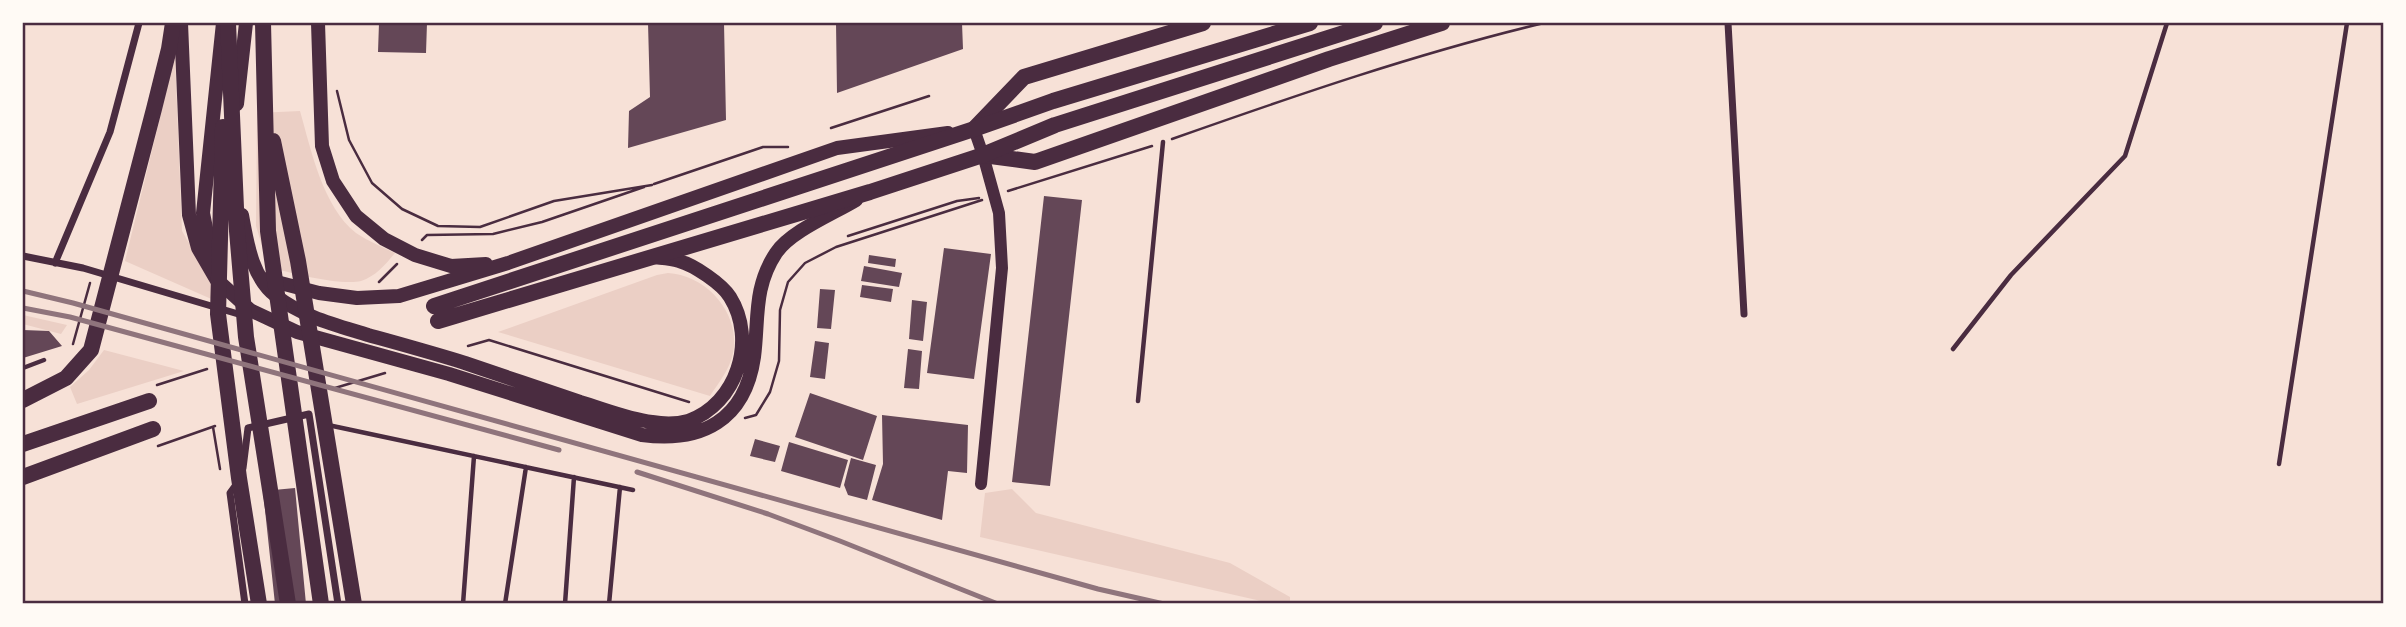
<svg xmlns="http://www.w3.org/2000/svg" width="2406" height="627" viewBox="0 0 2406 627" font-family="Overpass,sans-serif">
	<rect width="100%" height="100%" fill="#f7e1d7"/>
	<path fill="#ebcfc5" d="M175,56L182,231L225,305L125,261Z
		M300,111C311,150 323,207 356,233C368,241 382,247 395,253C385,265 376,276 361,281C343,286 286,273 268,266L256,226L257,113Z
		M668,273C706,275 741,313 733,353C730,369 719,382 710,396L498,332L657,275Z
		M23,315L67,325L61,334L23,324Z
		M104,350L184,371L77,404L70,387L89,370Z
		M1012,489L1036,513L1230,563L1290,597V604H1274L980,537L985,493Z"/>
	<path fill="#644757" d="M379,23H427L426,53L378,52Z
		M648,23H724L726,120L628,148L629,111L650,97Z
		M836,23H962L963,49L837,93Z
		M1044,196L1082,200L1050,486L1012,482Z
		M944,248L991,254L974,379L927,373Z
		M869,255L896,259L895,267L868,263Z
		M864,266L902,273L899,287L861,281Z
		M862,285L893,289L891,302L860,297Z
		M820,289L835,290L831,329L817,328Z
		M912,300L927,302L923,341L909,339Z
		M23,330L49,331L62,346L23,358Z
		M815,341L829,343L825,379L810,377Z
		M908,349L922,351L919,389L904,388Z
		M810,393L877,416L863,460L795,437Z
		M882,415L968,425L967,473L948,471L942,520L872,500L883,464Z
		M755,439L780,446L775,462L750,456Z
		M789,442L848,460L840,488L781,471Z
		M851,458L876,465L867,500L848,495L844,485Z
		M295,488L306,604H275L263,491Z"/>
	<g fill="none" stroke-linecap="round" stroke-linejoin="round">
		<path stroke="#4a2c40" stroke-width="2.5" d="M337,91L349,140L372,183L402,209L438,226L480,227L554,201L652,185
			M831,128L929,96
			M1172,139C1294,96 1418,53 1544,23
			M654,184L763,147H788
			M1008,191L1152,146
			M848,236L957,201L979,198
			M422,240L427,235L493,234L542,222L644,187
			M379,282L397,264
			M73,344L90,283
			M468,346L489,340L689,402
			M157,385L207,369
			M335,388L385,373
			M745,418L756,415L770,392L779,361L780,310L788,282L805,263L836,247L982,200
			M213,427L220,469
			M158,446L215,426"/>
		<path stroke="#4a2c40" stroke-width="4.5" d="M1953,349L2011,275L2125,156L2167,23
			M23,368L44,360
			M1138,401L1163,142
			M328,425L633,490
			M2279,464L2347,23
			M463,604L474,456
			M505,604L526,467
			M565,604L574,477
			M609,604L620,487"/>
		<path stroke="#4a2c40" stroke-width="7" d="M1728,23L1744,314
			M23,256L83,268L245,316
			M55,263L110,132L139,23
			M243,468L248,428L309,414L338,604
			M238,482L230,493L245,604"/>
		<path stroke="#4a2c40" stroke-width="12" d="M974,129L983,155L999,213L1002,268L981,484"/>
		<path stroke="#4a2c40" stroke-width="14" d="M181,23L189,215L198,248L216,279L250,310L297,332L449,374L642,435C702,443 745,420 754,357C759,319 753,288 776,253C791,231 833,214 856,200
			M318,23L322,146L333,181L356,216L384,239L415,255L451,266L486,264
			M237,104L246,23
			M242,215C247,242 252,278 276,296C303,317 336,325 368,335C400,344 433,353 465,363C503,376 542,389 580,402C604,409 628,419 652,422C664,424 677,424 688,421C737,404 757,340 730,297C722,284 694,265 679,261C671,258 661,258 653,257
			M214,268L203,213L223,23
			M265,279L319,293L357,298L399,296L508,263L837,148L948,133"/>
		<path stroke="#4a2c40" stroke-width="16" d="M974,129L1024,77L1203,23
			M983,155L1035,162L1329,59L1442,23
			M23,400L66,378L91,350L154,109L169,49L173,23"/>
		<path stroke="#4a2c40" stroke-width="16" d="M228,23L237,231L246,337L288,604
			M263,23L268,231L321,604
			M223,127L218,314L239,478L259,604
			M273,141L298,261L354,604
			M434,306L974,129L1053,101L1310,23
			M438,321L870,192L983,155L1055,125L1375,23
			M23,444L149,401
			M23,477L153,429"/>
		<path stroke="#8f747c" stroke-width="5" d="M23,291L73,303L1098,589L1164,604
			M23,308L70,317L559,450
			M637,472L768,514L840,541L998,604"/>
	</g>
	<rect width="2406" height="627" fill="none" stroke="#fffaf5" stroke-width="49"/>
	<rect x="24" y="24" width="2358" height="578" fill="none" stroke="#4a2c40" stroke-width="2.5"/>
</svg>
